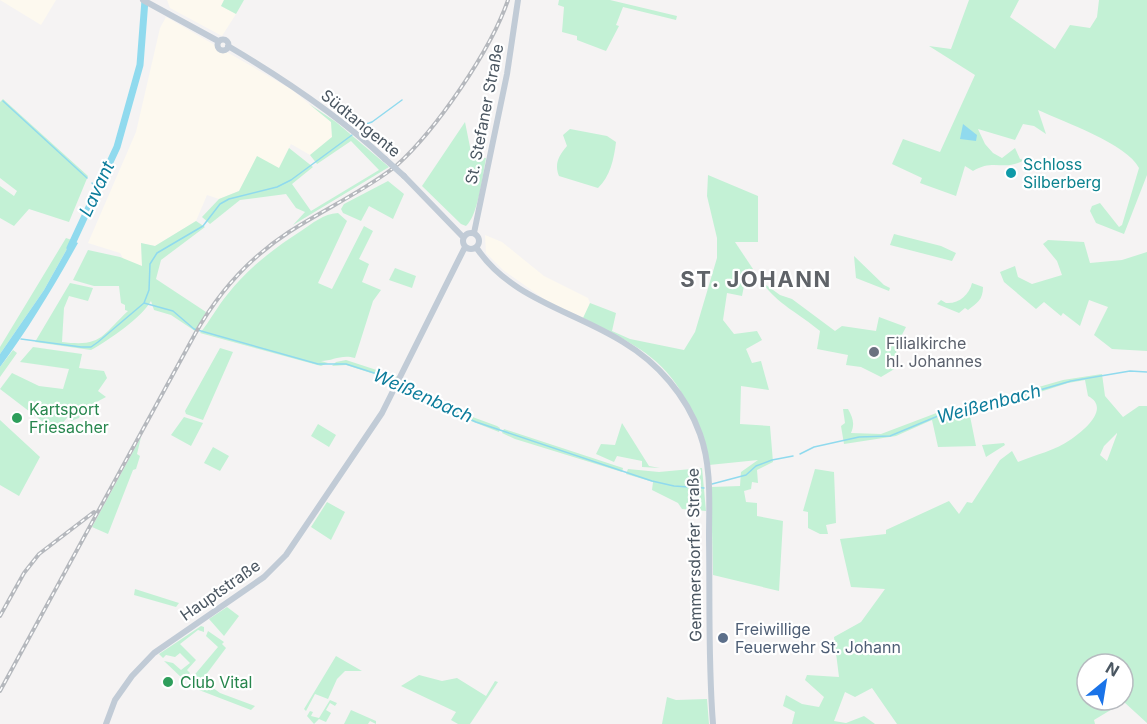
<svg xmlns="http://www.w3.org/2000/svg" width="1147" height="724" viewBox="0 0 1147 724" font-family="Inter,sans-serif">
	<rect width="100%" height="100%" fill="#f5f3f3"/>
	<path fill="#fdf9ef" d="M0,0H56L41,25Z
		M167,0H224L221,6L236,14L222,36L170,8Z
		M166,17L291,89L331,122L332,137L310,155L291,144L279,168L249,172L239,191L219,199L207,195L196,221L155,246L141,243L142,266L124,260L120,253L88,243L136,132L160,28Z
		M485,235L502,242L544,276L588,298L590,303L586,317L583,318L547,301L503,270L486,253Z"/>
	<path fill="#c3f1d5" fill-rule="evenodd" d="M224,0H244L236,14L221,6Z
		M559,0H610L677,16L676,20L623,7L616,25L619,26L606,51L577,40V36L562,32L564,7L558,5Z
		M969,0H1019L1010,17L1055,49L1070,25L1090,28L1097,17L1099,0H1147V175L1124,234L1096,223L1090,211L1092,206L1100,203L1119,227L1122,225L1139,168C1127,144 1064,122 1038,110L1046,134L1034,126L1023,124L1015,140L978,129L985,144L993,153L1002,158L1015,148L1020,159L1024,160C1005,172 994,158 973,171L965,166L956,196L920,183L922,178L892,164L903,139L940,152L975,75L929,46L951,49Z
		M3,99L88,176L69,222L29,209L14,226L0,218V186L14,196L17,191L0,178V102Z
		M309,104L336,122L389,167L293,225L305,212L296,208L286,194L240,200L210,224L202,217L219,199L239,191L257,156L279,168L289,148L313,167L292,184L311,211L379,170L351,141L317,164L310,155L332,137L331,122Z
		M465,122L472,157L486,158C483,174 478,216 466,226L461,224L422,186Z
		M570,129L607,136L616,142C614,159 610,177 598,188L559,176C554,164 559,155 567,146L563,135Z
		M708,175L758,196V242H735L753,269L745,281L742,296L727,293L723,320L734,334L757,331L762,340L746,349L752,363L761,361L769,390L741,386L740,424L770,426L773,462L757,470L758,483L752,482L751,489L744,491L746,502L757,503V516L783,521L779,591L713,575L711,487L740,486L741,472L758,460L709,465C699,440 692,406 676,384C654,351 617,336 583,318L590,303L616,313L612,331L630,339L684,350L695,332L717,258V238L707,196Z
		M388,181L404,194L393,219L369,206L361,221L343,213L341,209L344,204Z
		M338,213L347,221L318,283L332,289L364,226L373,231L359,259L369,264L362,282L381,290L373,301L355,358C341,354 333,361 321,361L328,363L321,366L200,333C210,321 217,307 227,295C247,269 273,249 301,231C313,223 323,214 338,213Z
		M196,221L205,227L161,260L156,279L206,312L195,331L171,315L154,310L151,301C142,317 108,341 91,350L35,342L70,283L93,288L88,301L69,296L64,308L62,342C102,347 101,336 128,311L125,310V305L121,303L119,286H94L73,280L88,250L120,257L142,266L141,243L155,246Z
		M894,234L941,246L956,253L952,261L890,245Z
		M66,238L72,240L44,290L0,354V347Z
		M1048,240L1084,242L1090,263L1122,260L1147,252V351L1112,349L1094,335L1108,307L1089,300L1080,326L1063,313L1061,316L1044,302L1036,309L1004,282L1000,272L1015,266L1018,277L1032,284L1062,275L1057,261L1043,244Z
		M854,256L884,285L890,288L889,291L856,278Z
		M395,268L416,276L412,288L389,280Z
		M762,282L780,295L792,299L835,331L842,326L876,331L879,317L906,327C899,341 891,351 901,365L881,377L861,367L846,365L848,355L817,349L820,331C800,314 777,304 762,282Z
		M972,283L983,287C983,300 977,303 968,310L965,308L959,313L937,304L941,300L946,303C959,304 969,295 972,283Z
		M33,347L82,354L79,368L104,371L107,378L98,391L106,397L83,409L79,418L71,421L68,417L55,431L0,389L12,373L39,386L63,389L69,369L20,362Z
		M220,348L233,352L203,420L186,414L185,411Z
		M13,350L17,353L0,377V367Z
		M346,360L398,377L396,381L346,365L332,366L336,362Z
		M1102,374L1105,396L1123,417L1139,406H1147V723L1124,702L1094,720L1095,724H897L872,688L855,697L845,692L834,721L846,723L864,716L875,724H792L795,712L783,706L786,695L802,704L819,707L824,697L805,680L807,675L839,677L834,637L861,622L885,589L851,587L840,539L886,534V530L949,501L959,514L967,502L972,503L1000,460L1012,451L1018,462C1035,455 1056,450 1070,440C1084,431 1111,408 1088,396L1085,380L1068,383L1000,405L969,411L976,446L938,447L932,420L896,436L844,444L841,426L845,423L843,409H848C853,418 855,424 851,433L881,434L947,409L987,402L1063,380ZM1117,433V434L1107,461L1100,455L1104,446ZM1087,664H1123V700H1087Z
		M404,381L459,412L497,426L500,428L499,432L443,410L402,386Z
		M184,417L203,423L191,446L171,435Z
		M0,420L40,457L19,496L0,485Z
		M622,423L649,466L660,468L642,467V461L617,456L614,462L596,454L601,444L615,445Z
		M318,424L336,435L329,447L311,436Z
		M504,429L623,468L622,472L515,439L502,433Z
		M141,437L137,454L140,456L136,469L133,470L108,534L92,527Z
		M1004,443L1005,445L986,457L982,445Z
		M213,447L229,456L220,471L204,463Z
		M702,468L706,511L682,509L678,503L652,490L653,482L626,474L628,469L659,472Z
		M815,469L834,472L836,523L826,525L828,534H820L808,528V512L803,511Z
		M327,502L345,512L331,540L311,527Z
		M135,589L179,603L176,607L134,595Z
		M227,607L239,616L224,636L209,619Z
		M201,626L204,627V632L198,630L180,644L196,660L187,670L190,673L184,680L164,661L173,663L181,670L190,663L180,653L175,657L166,655L163,658L159,654Z
		M208,631L224,642L222,644L226,648L202,680L220,693L255,706L251,710L186,685L218,647L206,636Z
		M336,656L362,671H345L337,679L328,699L315,694L306,711L304,709Z
		M419,675L442,681L457,678L486,696L495,681L498,682L470,724H458L451,720L456,712L401,686Z
		M667,697L676,700L707,699L709,724H662Z
		M330,700L337,703L335,706L330,703L326,710L331,713L326,722L319,719L314,724L307,716L310,711L313,712L311,716L319,718Z
		M351,710L376,721V724L370,721L368,724H344Z"/>
	<path fill="#90daee" d="M963,124L977,135L976,141L960,139Z
		M72,240L78,243C54,286 29,328 0,367V354L44,290Z"/>
	<g fill="none" stroke-linecap="round" stroke-linejoin="round">
		<path stroke="#90daee" stroke-width="1.5" d="M3,101L87,178
			M360,126L372,122L402,100
			M92,183L98,190
			M144,303L173,311L194,329L318,364H346L396,380
			M21,339L81,347H91L98,342L144,303L149,290L150,264L157,253L203,226L220,204L229,199L277,187L291,180L352,135
			M401,383L436,404L476,422L652,481L674,486L704,488
			M800,454L814,447L859,437L890,436L950,411L988,405L1071,381L1130,371L1147,372
			M712,484L746,475L756,466L772,460L793,456"/>
		<path stroke="#90daee" stroke-width="7" d="M70,248L117,147L140,65L145,0"/>
		<path stroke="#c1cbd6" stroke-width="6" d="M143,0L218,41
			M217.5 45a5.5 5.5 0 1 1 11 0a5.5 5.5 0 1 1-11 0Z
			M228,46C284,79 338,115 385,159
			M404,176L463,237
			M463 241a8 8 0 1 1 16 0a8 8 0 1 1-16 0Z
			M474,233L507,74L518,0
			M476,247C510,299 574,311 623,342C658,363 686,395 700,434C712,467 709,504 709,538C710,600 708,662 713,724
			M106,724L115,700L132,676L154,653L264,577L286,555L382,413L465,247"/>
		<defs>
			<path id="rail" d="M397,165C436,130 491,50 508,0
				M0,616L24,573L39,554L94,512
				M0,691L195,334C218,293 249,258 289,232C323,210 360,193 392,169"/>
		</defs>
		<use href="#rail" stroke="#b5b8bd" stroke-width="4"/>
		<use href="#rail" stroke="#fff" stroke-width="1.5" stroke-dasharray="4.5" stroke-linecap="butt"/>
		<path stroke="#c1cbd6" stroke-width="6" d="M385,159L404,176"/>
	</g>
	<circle fill="#0f9aa8" stroke="#fff" stroke-width="2" cx="1011" cy="173" r="6"/>
	<circle fill="#6b7280" stroke="#fff" stroke-width="2" cx="874" cy="352" r="6"/>
	<g fill="#2e9e5b" stroke="#fff" stroke-width="2">
		<circle cx="17" cy="418" r="6"/>
		<circle cx="168" cy="682" r="6"/>
	</g>
	<circle fill="#5c6f8a" stroke="#fff" stroke-width="2" cx="723" cy="638" r="6"/>
	<g text-anchor="middle" stroke-width="4.5" stroke-linejoin="round" paint-order="stroke">
		<g font-size="16" fill="#4a5661" stroke="#fff">
			<text transform="translate(484 114) rotate(-79)" y="6">St. Stefaner Straße</text>
			<text transform="translate(361 123) rotate(39)" y="6">Südtangente</text>
			<text transform="translate(694 555) rotate(-91)" y="6">Gemmersdorfer Straße</text>
			<text transform="translate(220 590) rotate(-35)" y="6">Hauptstraße</text>
		</g>
		<g font-size="16" fill="#0d838f" stroke="#fff" text-anchor="start">
			<text x="1023" y="170">Schloss<tspan x="1023" dy="18">Silberberg</tspan></text>
		</g>
		<g font-size="16" fill="#5b616d" stroke="#fff" text-anchor="start">
			<text x="886" y="349">Filialkirche<tspan x="886" dy="18">hl. Johannes</tspan></text>
		</g>
		<g font-size="16" fill="#27864d" stroke="#fff" text-anchor="start">
			<text x="29" y="415">Kartsport<tspan x="29" dy="18">Friesacher</tspan></text>
			<text x="180" y="688">Club Vital</text>
		</g>
		<g font-size="16" fill="#4e5e75" stroke="#fff" text-anchor="start">
			<text x="735" y="635">Freiwillige<tspan x="735" dy="18">Feuerwehr St. Johann</tspan></text>
		</g>
		<g font-size="18" font-style="italic" fill="#0c7c9b" stroke="#fff">
			<text transform="translate(97 189) rotate(-65)" y="6">Lavant</text>
			<text transform="translate(423 396) rotate(24)" y="6">Weißenbach</text>
			<text transform="translate(989 404) rotate(-15)" y="6">Weißenbach</text>
		</g>
		<g font-size="22" font-weight="bold" letter-spacing="1.5" fill="#5f6368" stroke="#fff">
			<text x="756" y="287">ST. JOHANN</text>
		</g>
	</g>
	<g transform="translate(1105 682) rotate(30)"><circle r="28" fill="#ffffff" stroke="#b7bbc0" stroke-width="1.5"/>
	<path d="M0-4.5L10 22L0 15L-10 22Z" fill="#1a73e8"/>
	<text y="-9" font-size="16" font-weight="bold" text-anchor="middle" fill="#4a5661">N</text>
	</g>
</svg>
